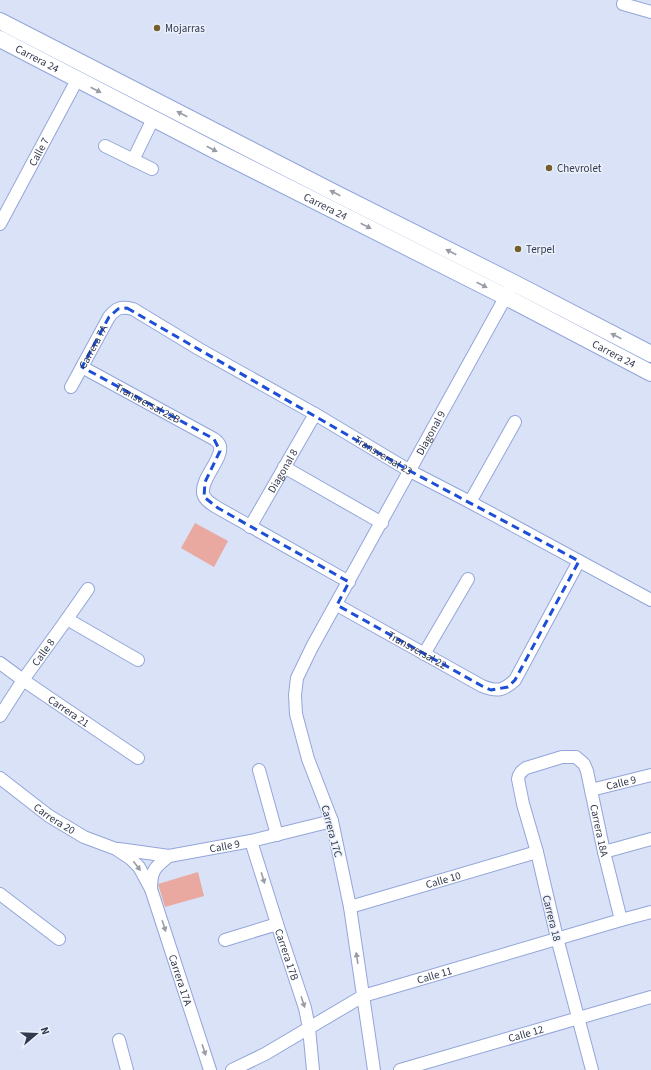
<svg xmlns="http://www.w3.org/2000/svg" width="651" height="1070" viewBox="0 0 651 1070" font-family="'Source Sans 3',sans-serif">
	<rect width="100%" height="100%" fill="#dae2f8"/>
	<path fill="#e9a9a0" d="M195,523L228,541L214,567L181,548Z
		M198,872L204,896L165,907L158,884Z"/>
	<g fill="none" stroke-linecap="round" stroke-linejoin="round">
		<defs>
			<g id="minor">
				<path d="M623,4L651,12"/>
				<path d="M105,146L152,169"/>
				<path d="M133,160L153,119"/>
				<path id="s1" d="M0,224L77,80"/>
				<path id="s2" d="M82,367L214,439C217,441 219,443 220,446C223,459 201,478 203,493C204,500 213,505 218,508L349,582"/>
				<path id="s3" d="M71,387L109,317C116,308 121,306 133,309L199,349L315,414L410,471L470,502L651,600"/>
				<path d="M284,467L382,523"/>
				<path d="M470,502L515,422"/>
				<path id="s4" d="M250,527L315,414"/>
				<path id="s5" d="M337,605L482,686C497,692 503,691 515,680L579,561"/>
				<path d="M67,619L138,660"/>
				<path d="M424,654L468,579"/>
				<path id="s6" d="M0,663L23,680L138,758"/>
				<path id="s7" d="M0,716L23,680L67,619L88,589"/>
				<path d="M259,770L277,835"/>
				<path id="s8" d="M0,778L49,816L84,837L116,849L131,859L139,867L151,889L210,1070"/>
				<path id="s9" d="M591,790L651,775"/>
				<path id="s10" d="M251,841L279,930L305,1008L309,1028L313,1070"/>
				<path id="s11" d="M119,849L169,856L251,841L332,821"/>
				<path d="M604,852L651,839"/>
				<path d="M151,889C151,870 155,867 169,856"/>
				<path d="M0,894L59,939"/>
				<path id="s12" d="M350,907L537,852"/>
				<path d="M225,940L277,924"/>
				<path d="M119,1040L127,1070"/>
				<path id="s13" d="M232,1070L265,1054L363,996L621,920L651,912"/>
				<path id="s14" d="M374,1070L350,907L332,821L308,759L296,714L295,695L297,678L312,647L510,289"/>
				<path id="s15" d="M400,1070L651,997"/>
				<path id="s16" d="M592,1070L557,938L537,852L523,804L518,779C519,773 522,771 526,768L562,757H576L584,764L587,771L604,852L621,920"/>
			</g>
			<g id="major">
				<path d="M0,21L335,193L514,283L651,354"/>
				<path id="s17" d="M0,39L216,151L506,297L651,373"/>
			</g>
		</defs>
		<use href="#minor" stroke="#92a6d9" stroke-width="14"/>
		<use href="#major" stroke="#92a6d9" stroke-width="18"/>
		<use href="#minor" stroke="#fff" stroke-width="12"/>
		<use href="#major" stroke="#fff" stroke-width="16"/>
	</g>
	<defs><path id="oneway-solid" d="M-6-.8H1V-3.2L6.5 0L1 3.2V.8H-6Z"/></defs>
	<g fill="#989ca6">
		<use href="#oneway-solid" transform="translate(96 90) rotate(27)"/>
		<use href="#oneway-solid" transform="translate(182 114) rotate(-153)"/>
		<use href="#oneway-solid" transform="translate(212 149) rotate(27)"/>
		<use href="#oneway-solid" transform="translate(335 193) rotate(-153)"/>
		<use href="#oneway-solid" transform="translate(366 226) rotate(27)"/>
		<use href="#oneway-solid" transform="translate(451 252) rotate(-153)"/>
		<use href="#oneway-solid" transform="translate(482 285) rotate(27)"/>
		<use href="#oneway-solid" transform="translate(616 336) rotate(-153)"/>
		<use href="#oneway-solid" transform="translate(137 866) rotate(53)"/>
		<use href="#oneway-solid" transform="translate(263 878) rotate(73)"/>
		<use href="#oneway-solid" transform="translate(164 926) rotate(72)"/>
		<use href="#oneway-solid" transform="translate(357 958) rotate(-99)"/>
		<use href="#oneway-solid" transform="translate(303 1002) rotate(72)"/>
		<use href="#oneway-solid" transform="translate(204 1050) rotate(72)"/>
	</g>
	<path fill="none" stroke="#1d4ed8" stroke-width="3" stroke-dasharray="8 5" stroke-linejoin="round" d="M127,308L410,471L579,561L515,680L508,687L491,690L482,686L337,605L349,582L218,508L204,497L205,482L220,451L214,439L82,367L109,317L118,309Z"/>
	<g fill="#725f2d" stroke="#ebf0fb" stroke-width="1.5">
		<circle cx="157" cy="28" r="4"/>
		<circle cx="549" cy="168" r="4"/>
		<circle cx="518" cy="249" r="4"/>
	</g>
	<g text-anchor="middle" stroke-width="3" stroke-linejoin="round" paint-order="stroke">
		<g font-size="11" fill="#31394e" stroke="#ebf0fb" text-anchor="start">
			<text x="165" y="32">Mojarras</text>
			<text x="557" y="172">Chevrolet</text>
			<text x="526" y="253">Terpel</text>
		</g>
		<g font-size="11" fill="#31394e" stroke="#ebf0fb">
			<text dy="4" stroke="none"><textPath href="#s17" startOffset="42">Carrera 24</textPath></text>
			<text dy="4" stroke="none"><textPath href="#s1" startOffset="82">Calle 7</textPath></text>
			<text dy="4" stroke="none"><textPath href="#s17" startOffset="366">Carrera 24</textPath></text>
			<text dy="4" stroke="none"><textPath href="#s3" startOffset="46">Carrera 7A</textPath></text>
			<text dy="4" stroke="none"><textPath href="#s17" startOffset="690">Carrera 24</textPath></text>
			<text dy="4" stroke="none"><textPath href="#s2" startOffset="75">Transversal 22B</textPath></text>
			<text dy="4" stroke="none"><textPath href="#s14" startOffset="681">Diagonal 9</textPath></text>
			<text dy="4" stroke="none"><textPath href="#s3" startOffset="397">Transversal 23</textPath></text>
			<text dy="4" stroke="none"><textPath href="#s4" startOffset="65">Diagonal 8</textPath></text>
			<text dy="4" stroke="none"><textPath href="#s5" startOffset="92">Transversal 22</textPath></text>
			<text dy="4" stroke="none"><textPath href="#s7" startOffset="77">Calle 8</textPath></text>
			<text dy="4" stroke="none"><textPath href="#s6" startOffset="84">Carrera 21</textPath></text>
			<text dy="4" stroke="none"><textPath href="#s9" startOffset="31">Calle 9</textPath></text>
			<text dy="4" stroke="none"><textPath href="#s8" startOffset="68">Carrera 20</textPath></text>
			<text dy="4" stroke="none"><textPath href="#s16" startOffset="445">Carrera 18A</textPath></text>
			<text transform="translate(332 831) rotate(75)" y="4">Carrera 17C</text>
			<text dy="4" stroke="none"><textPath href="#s11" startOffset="107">Calle 9</textPath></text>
			<text dy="4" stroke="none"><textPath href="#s12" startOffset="97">Calle 10</textPath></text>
			<text transform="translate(552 918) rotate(76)" y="4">Carrera 18</text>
			<text dy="4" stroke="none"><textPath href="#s10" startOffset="119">Carrera 17B</textPath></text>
			<text dy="4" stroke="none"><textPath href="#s13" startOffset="225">Calle 11</textPath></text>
			<text dy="4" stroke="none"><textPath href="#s8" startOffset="287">Carrera 17A</textPath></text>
			<text dy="4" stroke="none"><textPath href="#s15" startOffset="131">Calle 12</textPath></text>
		</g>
	</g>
	<g transform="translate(36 1034) rotate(71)" stroke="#ebf0fb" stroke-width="3" paint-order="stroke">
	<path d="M0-3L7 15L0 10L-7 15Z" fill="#31394e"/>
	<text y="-6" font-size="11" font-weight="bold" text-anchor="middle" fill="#31394e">N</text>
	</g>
</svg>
